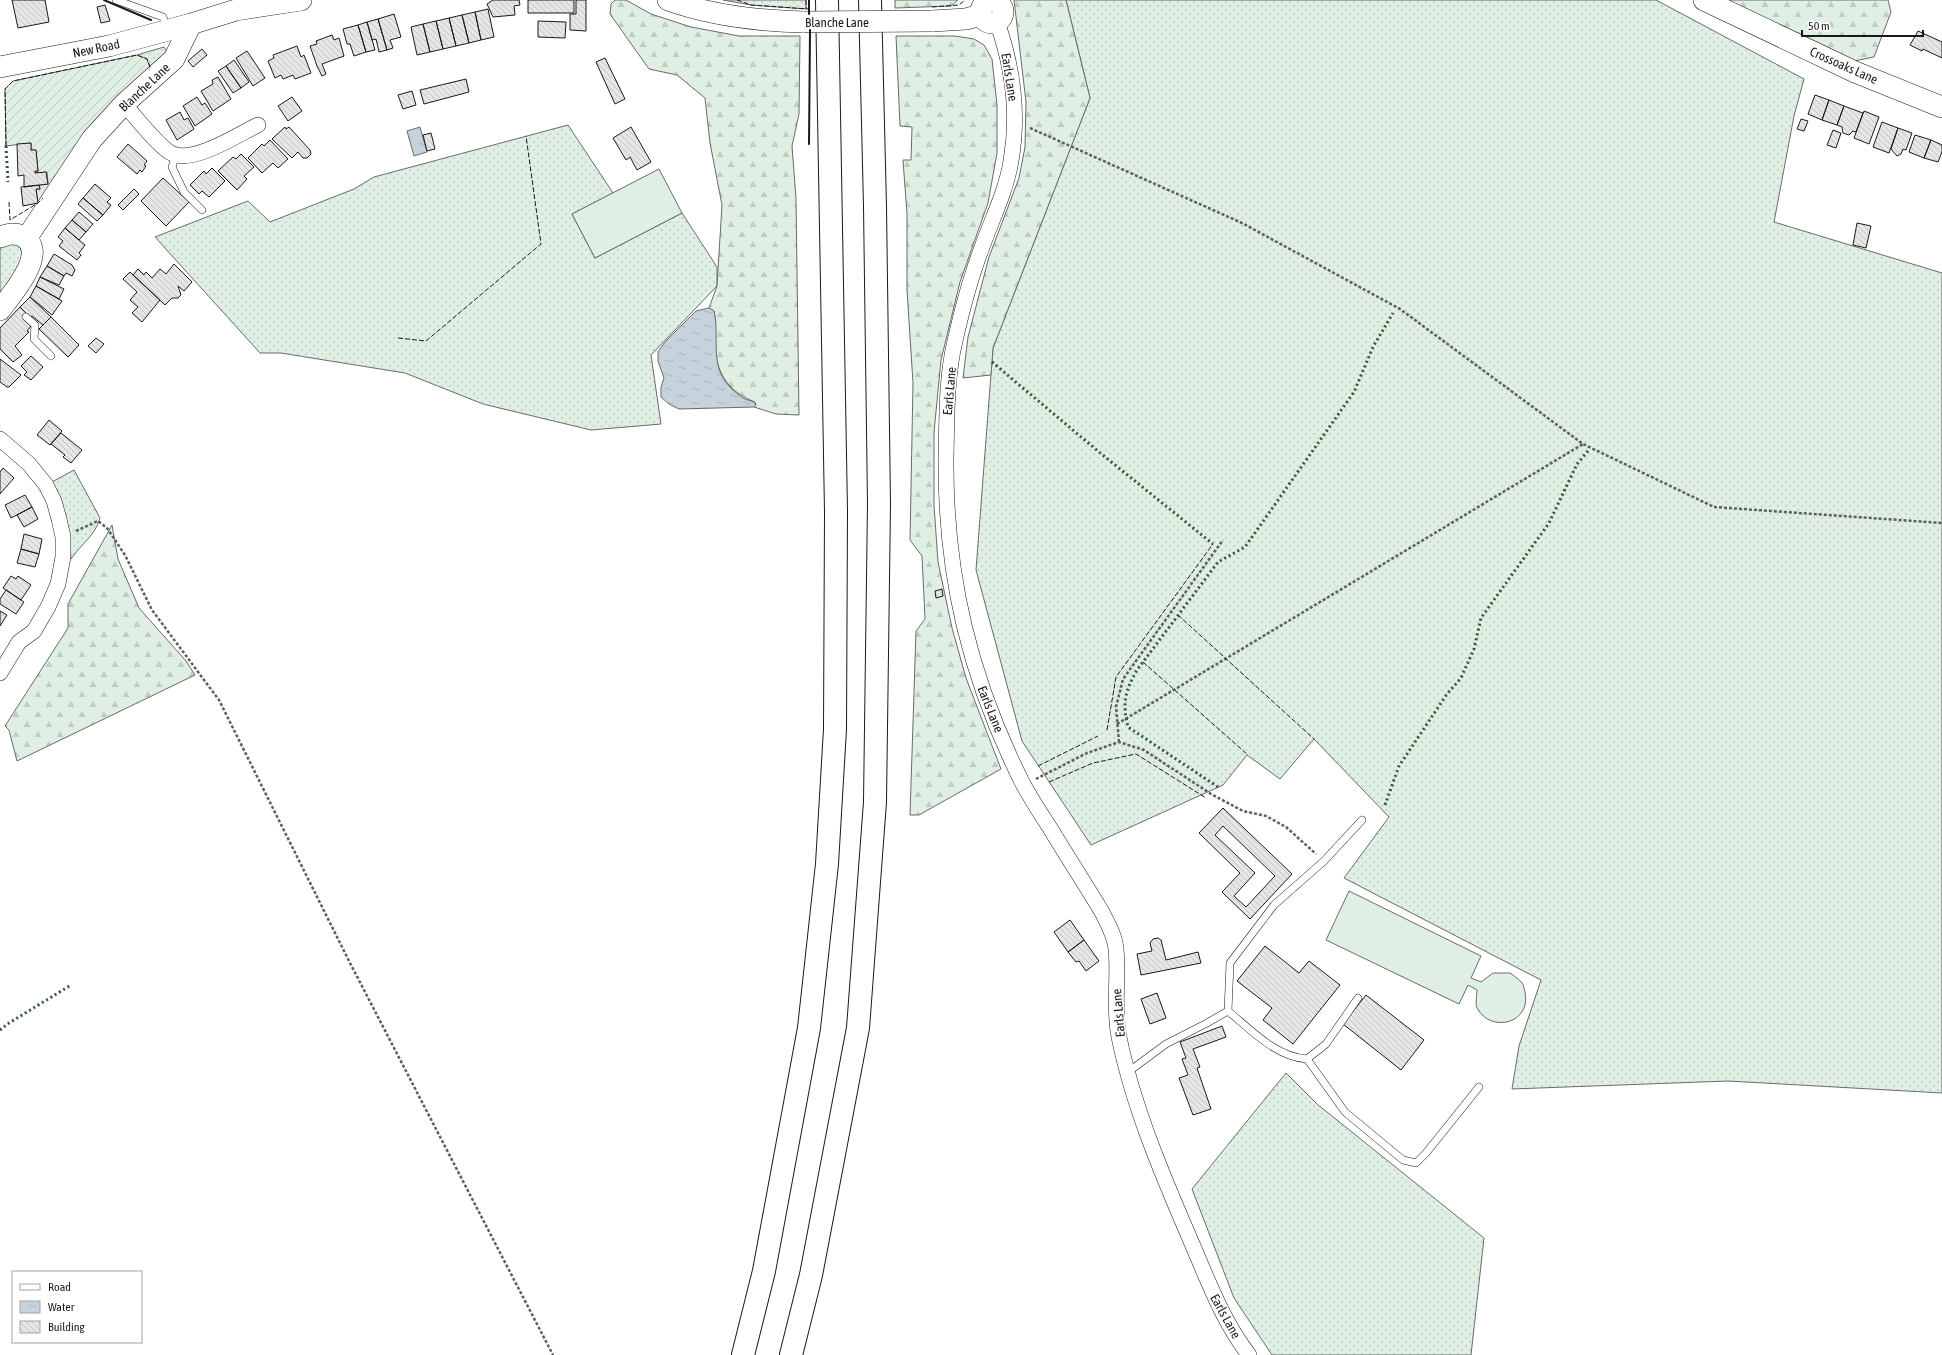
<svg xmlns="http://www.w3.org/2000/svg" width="1942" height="1355" viewBox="0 0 1942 1355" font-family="'Asap Condensed',sans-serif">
	<defs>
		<pattern id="grass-dots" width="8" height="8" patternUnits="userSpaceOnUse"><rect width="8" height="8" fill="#e0efe3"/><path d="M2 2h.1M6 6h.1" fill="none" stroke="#c0ccc2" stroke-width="1.8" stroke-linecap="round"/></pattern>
		<pattern id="forest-firs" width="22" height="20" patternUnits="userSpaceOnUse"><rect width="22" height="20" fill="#e0efe3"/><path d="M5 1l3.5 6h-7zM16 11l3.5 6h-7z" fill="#c0ccc2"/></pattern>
		<pattern id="garden-furrows" width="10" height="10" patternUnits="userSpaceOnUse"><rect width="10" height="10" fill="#e0efe3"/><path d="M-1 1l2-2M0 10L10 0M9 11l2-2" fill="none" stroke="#c0ccc2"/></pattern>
		<pattern id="water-ripples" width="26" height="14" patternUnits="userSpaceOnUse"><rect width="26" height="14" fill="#c6d2dc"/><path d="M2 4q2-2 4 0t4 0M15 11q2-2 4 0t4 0" fill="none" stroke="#aab4bc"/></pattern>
		<pattern id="building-back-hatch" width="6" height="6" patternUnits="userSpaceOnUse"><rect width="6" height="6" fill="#e6e6e6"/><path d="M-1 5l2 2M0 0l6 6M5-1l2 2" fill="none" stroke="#c5c5c5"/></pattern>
	</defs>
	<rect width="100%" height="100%" fill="#fff"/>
	<path fill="url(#grass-dots)" stroke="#6a6a6a" d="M723,0H806V9L751,5Z
		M1066,0H1656L1804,79L1794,116L1774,222L1942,273V1093L1728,1081L1512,1089L1519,1046L1541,980L1344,878L1389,817L1314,739L1280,779L1247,755L1223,785L1091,845L1022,741L976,570L993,348L1090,98Z
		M164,47L167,52L148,72L137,55Z
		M568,125L613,193L572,214L595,258L682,213L717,267V286L651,355L661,424L591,430L483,404L405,373L281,353H260L155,237L248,201L270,222L354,189L374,177Z
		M7,244H17C33,258 8,284 0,297V249Z
		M74,470L100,518C95,536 81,544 71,559L70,544L50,483Z
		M1286,1073L1317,1104L1484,1238L1471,1355H1272L1234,1298L1192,1189Z"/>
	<path fill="url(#forest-firs)" stroke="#6a6a6a" d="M615,0H626L651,14L691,27L739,36H800L799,114L792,146L796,198L799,415L776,414L754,407L756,405L755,402C733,394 719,378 716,355C714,340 717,326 714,311L709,308L717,286L722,205L710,143L705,98L677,75L649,69L610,14L611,4Z
		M895,0H958L951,6L895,8Z
		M1014,0H1066L1090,98L993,348L991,375L963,378L968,337L989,257L1019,178L1025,147L1026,102Z
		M1718,0H1888L1891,12L1874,57L1854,61Z
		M896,36H955L974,39L984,45L992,59L997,105V153L988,203L960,282L941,360L934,432V505L938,562L952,628L966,678L1001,769L919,815H910L916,631L925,619L922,556L910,540L913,383L907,290V214L903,160H911L912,127L900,126Z
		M112,525L118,559L139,608L186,661L195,675L17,761L9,730L5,726L68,628V604Z"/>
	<path fill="url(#garden-furrows)" stroke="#6a6a6a" d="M137,55L147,59L150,67L38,203L36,189H40L39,185L48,184L47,172L35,173L38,171L36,150H31V143L6,146L5,89L13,81Z"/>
	<path fill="#e0efe3" stroke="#6a6a6a" d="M659,169L682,213L595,258L572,214Z
		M1349,891L1481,956L1471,978L1481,982L1493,973H1510C1514,976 1519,979 1522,983C1524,985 1524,989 1525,992C1532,1023 1491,1034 1477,1008C1475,1004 1477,995 1477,990L1468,985L1459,1004L1326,940Z"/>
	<path fill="url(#water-ripples)" stroke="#6a6a6a" d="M420,127L427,152L414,156L407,131Z
		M709,308L714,311C720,336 709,365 729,386C733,390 738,395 743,398C748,401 753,400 756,405L754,407L679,409L669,404L661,397V387L664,378L658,361V352L665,342L696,311Z"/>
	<path fill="url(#building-back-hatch)" stroke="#1a1a1a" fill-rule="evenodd" d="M12,0H45L49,22L18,28Z
		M493,0H519L520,5L514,6L515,15L493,17L487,4Z
		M528,0H574V13H528Z
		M576,0H586V31L570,30V14H576Z
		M105,5L110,21L101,23L97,7Z
		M488,9L494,37L481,40L475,12Z
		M475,12L481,40L469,43L462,15Z
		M394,14L401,37L390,40L393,48L387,50L378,19Z
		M462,15L469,43L456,46L449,18Z
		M449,18L456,46L443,49L436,21Z
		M378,19L387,50L379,52L376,39L372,40L367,22Z
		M436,21L443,49L430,52L423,24Z
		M538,21L566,22L565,38L538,37Z
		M367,22L375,50L366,52L358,25Z
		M423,24L430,52L417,55L411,27Z
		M358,25L366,52L354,56L350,44H347L343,29Z
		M1918,31L1942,42V58L1923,49L1922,51L1910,45Z
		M332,35L334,40L339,38L344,56L322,64L326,74L322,76L317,66L310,46L317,44L316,41Z
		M297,46L301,57L304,55L311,73L295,79L293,75L283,79L281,75L275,78L268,61L274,58L273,55Z
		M202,49L207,55L193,67L188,61Z
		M247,51L265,78L253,86L236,58Z
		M605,58L625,99L615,104L596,62Z
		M234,60L249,82L241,88L226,66Z
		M226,66L241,88L233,93L218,71Z
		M218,77L231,99L213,111L201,91L213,84L212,80Z
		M466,79L469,92L424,104L420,90Z
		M412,91L416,105L403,109L398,95Z
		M1815,95L1829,100L1822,120L1808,114Z
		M197,97L202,105L205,103L212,114L195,126L183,106Z
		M292,97L302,111L288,121L278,106Z
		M1829,100L1844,106L1837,125L1822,120Z
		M1844,106L1863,113L1856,132L1853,131L1849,135L1843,133L1842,127L1837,125Z
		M1864,111L1879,117L1869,144L1854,138Z
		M180,112L184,120L188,118L194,129L177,140L166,120Z
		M1801,119L1808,121L1804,131L1797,129Z
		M1882,122L1898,128L1889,153L1873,147Z
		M285,127L286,129L289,127L310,150L311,154L307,158H303L298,152L292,158L272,139Z
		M631,127L651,162L637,170L630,157L626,160L613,138Z
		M1898,128L1912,133L1906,150L1903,149L1901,154L1897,156L1891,149Z
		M1833,130L1841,133L1836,148L1827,145Z
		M431,133L435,149L427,151L423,135Z
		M1915,135L1931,140L1924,158L1909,152Z
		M270,140L288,159L278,168L273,163L262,173L248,158L262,144L264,146Z
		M1931,140L1942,145V152L1938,162L1924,158Z
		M31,143V150H36L38,171H35V173L46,172L48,184L24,187V175L18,176L17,144Z
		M128,144L147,161L144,165L146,166L142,172L140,170L137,174L117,157Z
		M241,154L254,167L244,176L247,179L237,190L218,171L233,157L236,159Z
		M212,168L225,181L209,197L202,191L199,194L190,185L204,171L206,174Z
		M163,178L189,202L166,226L141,201Z
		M95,184L111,198L107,202L111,205L103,215L83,198Z
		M39,185L40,189H36L38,203L23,206L21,187Z
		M134,189L139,194L123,210L118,205Z
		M83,198L103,215L97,221L78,204Z
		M79,212L93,224L86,232L72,220Z
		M72,220L86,232L79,240L65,228Z
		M1857,223L1871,226L1866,248L1853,245Z
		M65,228L85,245L79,253L81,255L77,260L59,246L63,241L58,237Z
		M54,254L72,265L75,270L72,276L66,273L64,276L47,266Z
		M174,264L192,282L184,291L178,286L181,295L178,298H172L165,305L133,275L138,269L144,275L146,272L152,278L160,269L166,274Z
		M47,266L64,276L59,285L40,277Z
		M130,272L160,300L142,322L132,313L138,307L130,300L137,292L123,279Z
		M40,277L64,289L59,299L36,286Z
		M36,286L62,301L52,315L30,297Z
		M30,297L51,317L43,325L32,316L30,317L20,307Z
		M20,307L28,315L31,326L27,331L29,332L15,346L22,355L13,362L0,349V328Z
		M51,317L79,345L68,357L39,329Z
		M96,338L104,344L96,353L88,346Z
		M31,356L43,367L31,380L24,375L27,372L21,366Z
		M0,359L21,375L9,387H7L0,382Z
		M49,420L62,431L50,445L37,435Z
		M61,433L82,450L71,463L63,457L65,455L51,444Z
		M3,468L14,478L0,494V472Z
		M25,495L32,507L11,518L5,505Z
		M32,507L38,519L24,527L17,515Z
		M24,534L42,539L39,554L21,549Z
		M21,549L39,554L35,567L17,563Z
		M11,576L16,579L18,576L31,585L21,600L3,588Z
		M942,589L943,596L936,598L935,591Z
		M6,590L24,602L16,614L0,604V599Z
		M0,611L7,615L0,626Z
		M1223,808L1292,874L1250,919L1222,892L1240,873L1199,833ZM1223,826L1275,876L1246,907L1234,896L1255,873L1215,835Z
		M1070,920L1084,940L1068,952L1054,932Z
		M1158,938L1161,940L1166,960L1198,952L1201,963L1141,975L1137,954L1152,951L1150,943L1153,939Z
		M1084,940L1099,961L1086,971L1079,961L1076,962L1068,952Z
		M1265,946L1299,973L1309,961L1340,985L1293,1044L1263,1020L1272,1008L1237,981Z
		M1157,993L1166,1018L1150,1024L1141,999Z
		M1366,995L1424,1040L1401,1070L1343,1024Z
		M1222,1026L1226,1037L1193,1049L1200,1067L1197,1068L1211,1109L1193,1115L1179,1078L1188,1075L1182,1059L1186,1058L1180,1042Z"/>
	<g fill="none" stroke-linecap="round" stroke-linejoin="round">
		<defs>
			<path id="lane" d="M116,0L163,17L167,29
				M176,155L172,167L184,192L202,210
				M26,317L35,325L34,339L51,356
				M1228,1011C1251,1030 1276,1057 1307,1059L1326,1044L1358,998
				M1307,1059L1345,1112L1403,1160L1416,1163L1426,1153L1479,1087
				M1128,1072L1166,1044L1207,1023L1228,1011L1230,963L1274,905L1324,861L1362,820"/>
			<path id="street" d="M997,22C1013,67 1019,114 1011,161C1006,192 991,221 981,250C970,279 962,310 955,341C946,378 947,419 946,458C945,576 970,679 1023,784C1031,799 1041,814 1050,828C1067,856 1085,884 1102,912C1108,924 1115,936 1116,949C1119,977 1113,1008 1119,1037C1133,1106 1162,1174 1190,1239C1207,1278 1222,1320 1249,1355
				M124,104C134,115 161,150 173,154C195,163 237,135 258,125
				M0,439L29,464L46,485L54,501L59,519L63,537V557L58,584L48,607L34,631L19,642L0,673"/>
			<path id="secondary" d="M668,0C712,16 758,21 804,22
				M1704,0L1855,72L1942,107
				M981 12a11 11 0 1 1 22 0a11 11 0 1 1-22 0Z
				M932,21L966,19L981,15
				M0,67L109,46L191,24L236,10L301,0
				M0,237C9,234 15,232 24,237C49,253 11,295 0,310
				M26,239L92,139L124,104L174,59L191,24"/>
			<path id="highway" d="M743,1355L764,1271L809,1028L827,864L835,729L836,512L827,0
				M791,1355L811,1275L858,1028L875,802L879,504L875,206L870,0"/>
		</defs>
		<use href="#lane" stroke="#1a1a1a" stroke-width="8"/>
		<use href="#street" stroke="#1a1a1a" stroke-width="16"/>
		<use href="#secondary" stroke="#1a1a1a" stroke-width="22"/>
		<use href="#highway" stroke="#1a1a1a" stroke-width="24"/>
		<path stroke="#5f5f5f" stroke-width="2.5" stroke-dasharray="3 2" stroke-linecap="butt" d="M1030,128L1242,223L1400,309L1583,444L1714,507L1942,523
			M76,531L98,521L107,528L125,555L152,610L219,700L349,961L553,1355
			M1117,724L1583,444
			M1119,742L1116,707L1123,679L1223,540
			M1036,779L1087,753L1119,742L1144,750L1211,794L1243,811L1266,816L1286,827L1316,854"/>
		<use href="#lane" stroke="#fff" stroke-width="7"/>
		<use href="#street" stroke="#fff" stroke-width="15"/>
		<use href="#secondary" stroke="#fff" stroke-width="21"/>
		<use href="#highway" stroke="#fff" stroke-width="22"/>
		<defs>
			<path id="secondary-bridge" d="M804,22L932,21"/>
		</defs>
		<use href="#secondary-bridge" stroke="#1a1a1a" stroke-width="22" stroke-linecap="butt"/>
		<use href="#secondary-bridge" stroke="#fff" stroke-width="21"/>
		<path stroke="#2b5a34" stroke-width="3" stroke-dasharray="2 3" stroke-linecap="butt" d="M6,146L8,182
			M992,362L1099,452L1213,544
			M1218,787L1128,727C1122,703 1125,691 1137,670L1218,562L1245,547L1354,392L1373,347L1393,313
			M1385,805L1399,766L1447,694L1461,678L1474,649L1481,618L1549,523L1577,464L1588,451
			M0,1030L9,1023L71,985"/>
		<path stroke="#1a1a1a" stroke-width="1" stroke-dasharray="5 2" stroke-linecap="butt" d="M737,0L751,5L809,9
			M806,0V9
			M932,7L959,5L965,0
			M6,146L5,89L13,81L137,55L147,59L150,67L149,70
			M9,202L10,220L38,203L43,198
			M398,338L426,341L541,244L526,136
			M1178,615L1314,739
			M1143,662L1248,755
			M1107,730L1116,677L1213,544
			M1038,766L1098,736
			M1049,782L1093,763L1136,754L1206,798"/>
		<path stroke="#1a1a1a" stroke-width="2" d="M104,0L151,20
			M809,14V0
			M809,144L810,30"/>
	</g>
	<g text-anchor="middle" stroke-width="3" stroke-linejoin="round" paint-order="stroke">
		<g font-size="13" fill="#1a1a1a" stroke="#fff">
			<text x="837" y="27">Blanche Lane</text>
			<text transform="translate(96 48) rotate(-12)" y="5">New Road</text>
			<text transform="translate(1844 65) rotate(24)" y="5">Crossoaks Lane</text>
			<text transform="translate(1010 77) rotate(81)" y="5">Earls Lane</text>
			<text transform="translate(144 87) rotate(-43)" y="5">Blanche Lane</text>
			<text transform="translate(949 391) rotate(-85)" y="5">Earls Lane</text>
			<text transform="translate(991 709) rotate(68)" y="5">Earls Lane</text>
			<text transform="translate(1118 1013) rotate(-95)" y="5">Earls Lane</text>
			<text transform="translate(1226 1316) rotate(61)" y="5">Earls Lane</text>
		</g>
	</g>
	<rect x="12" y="1271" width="130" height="72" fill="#ffffff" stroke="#a3a3a3"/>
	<rect x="20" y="1284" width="20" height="6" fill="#ffffff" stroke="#a3a3a3"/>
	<text x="48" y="1291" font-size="12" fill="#1a1a1a">Road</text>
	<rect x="20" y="1301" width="20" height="12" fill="url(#water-ripples)" stroke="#a3a3a3"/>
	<text x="48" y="1311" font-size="12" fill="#1a1a1a">Water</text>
	<rect x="20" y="1321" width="20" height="12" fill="url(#building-back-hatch)" stroke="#a3a3a3"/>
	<text x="48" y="1331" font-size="12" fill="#1a1a1a">Building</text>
	<path d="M1802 30v6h121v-6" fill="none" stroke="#1a1a1a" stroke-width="2"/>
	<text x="1808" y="30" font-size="12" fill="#1a1a1a" stroke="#ffffff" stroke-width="3" paint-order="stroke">50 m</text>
</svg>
